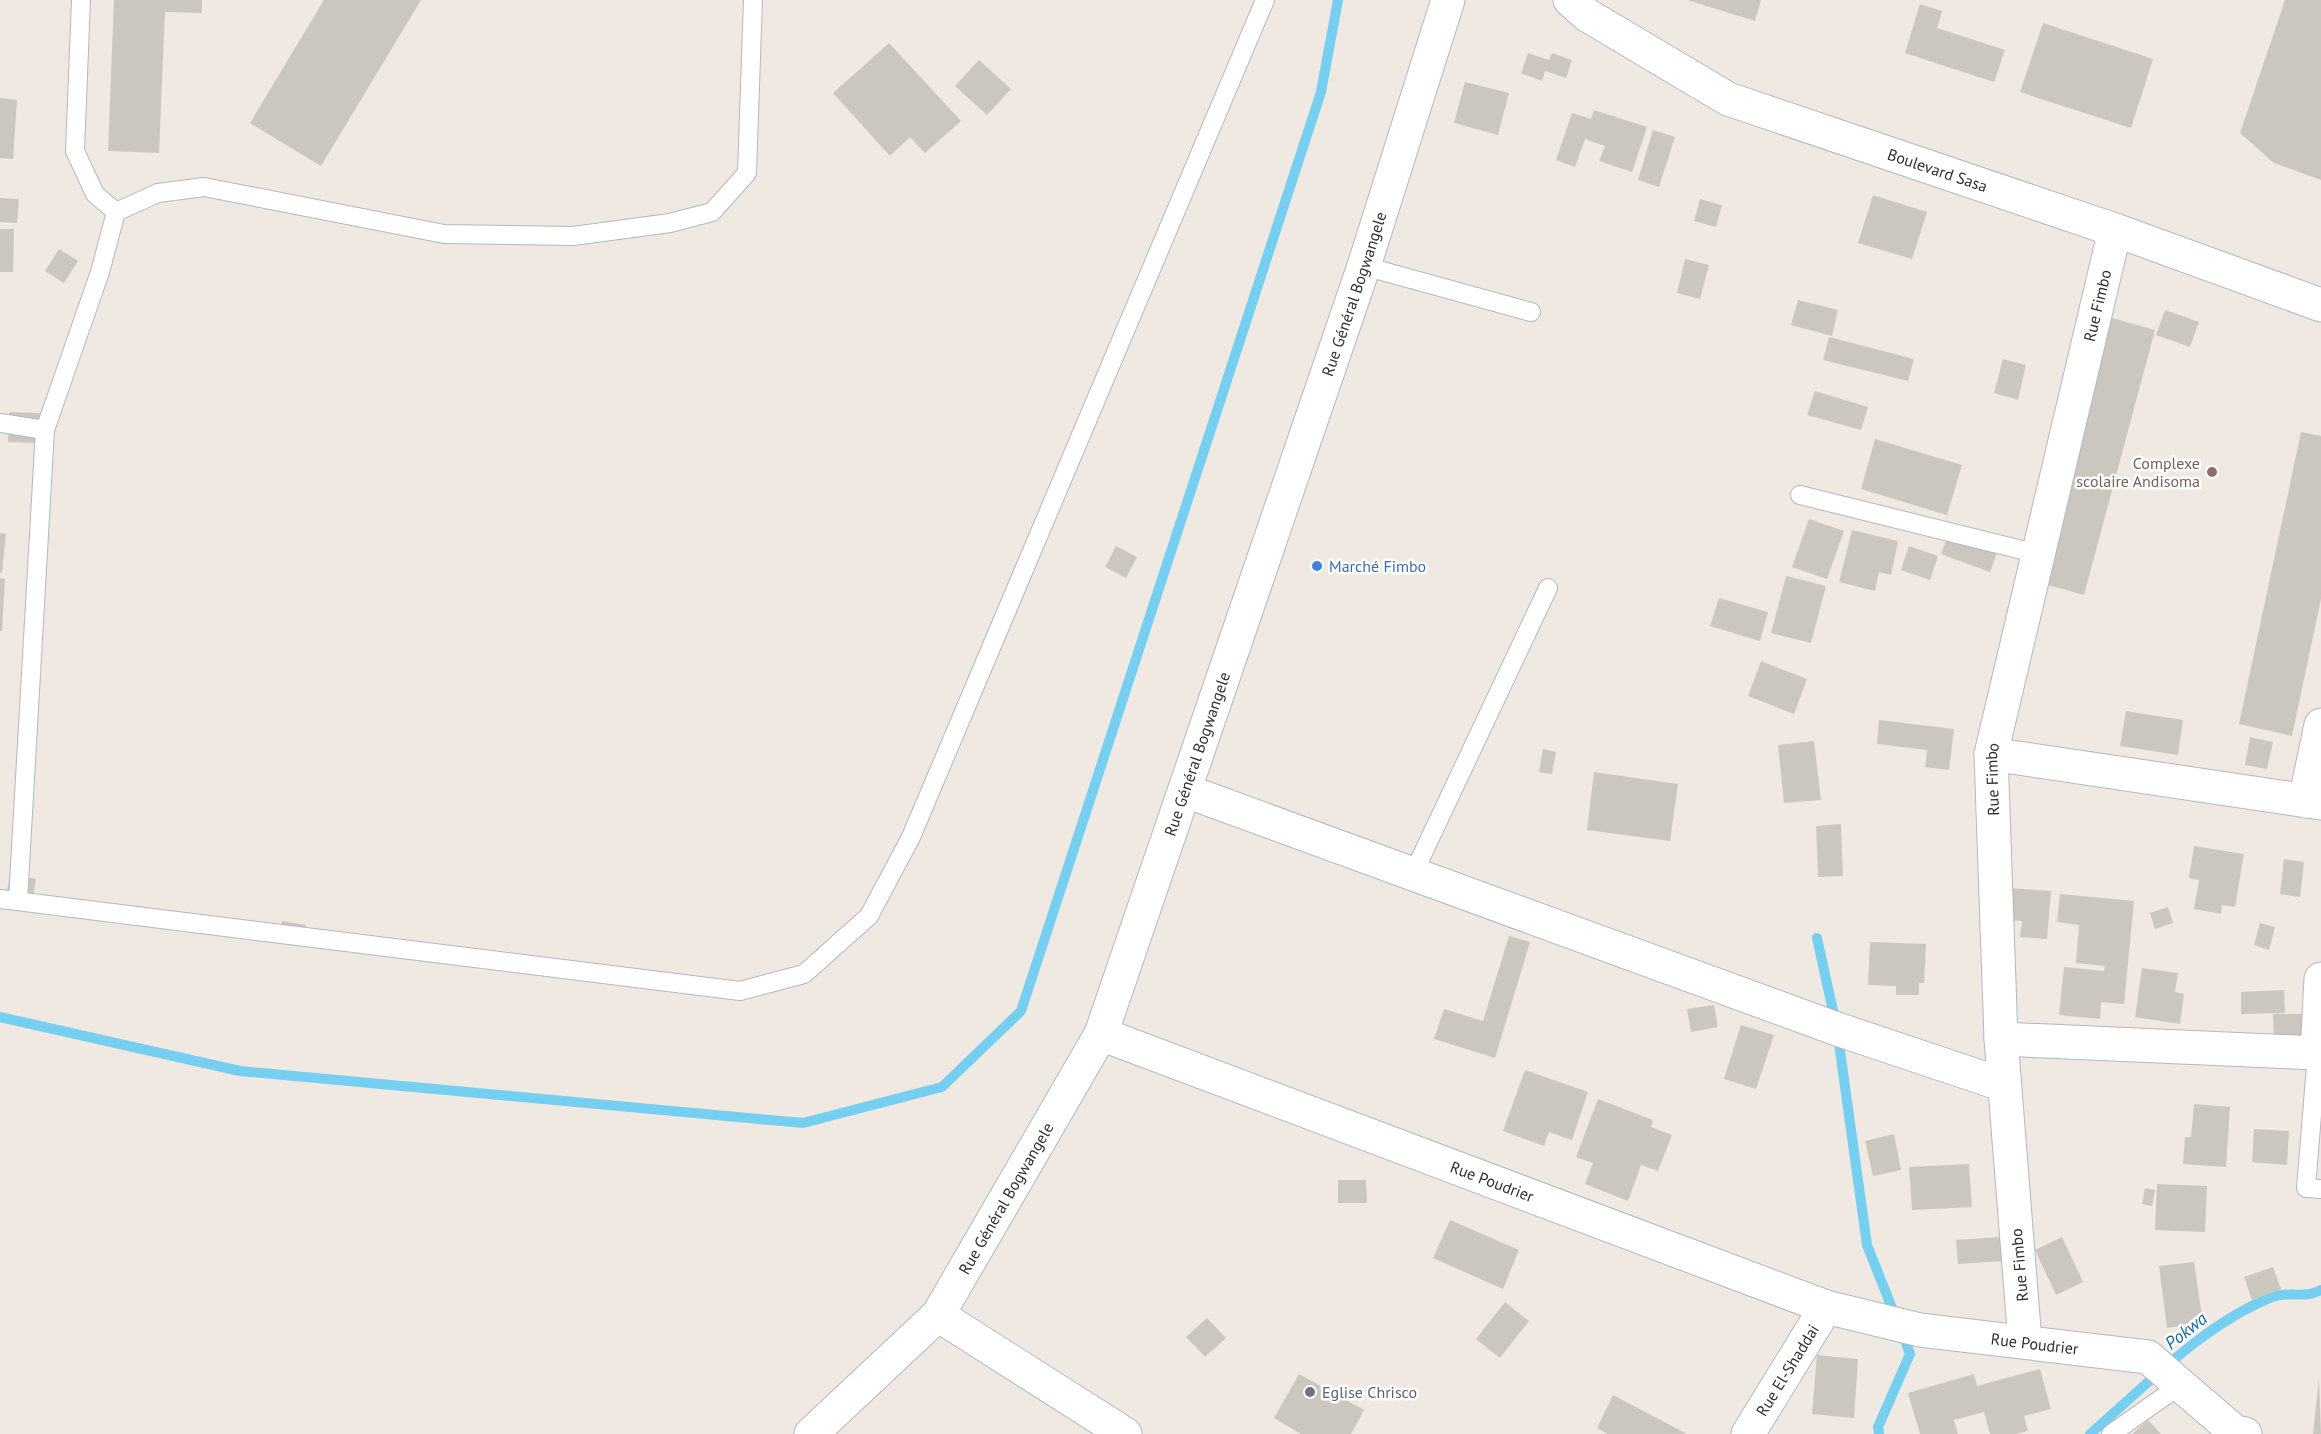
<svg xmlns="http://www.w3.org/2000/svg" width="2321" height="1434" viewBox="0 0 2321 1434" font-family="'PT Sans',sans-serif">
	<rect width="100%" height="100%" fill="#efe9e1"/>
	<g fill="none" stroke-linecap="round" stroke-linejoin="round">
		<path stroke="#75cff0" stroke-width="10" d="M1817,938L1837,1029L1867,1245L1896,1318
			M0,1017L240,1071L803,1123L942,1087L1021,1011L1321,92L1338,0
			M1879,1434L1878,1427L1910,1354L1902,1332
			M2090,1434C2147,1385 2202,1325 2272,1297C2288,1291 2305,1299 2321,1290"/>
	</g>
	<path fill="#cbc7bf" d="M114,0H202V13L165,12L159,153L108,151Z
		M324,0H421L321,166L250,123Z
		M1687,0H1761L1755,21Z
		M2285,0H2321V180L2274,163L2240,133Z
		M1920,4L1942,11L1937,28L2005,50L1994,82L1905,53Z
		M2043,23L2153,59L2131,128L2020,92Z
		M889,43L961,121L925,153L910,137L890,156L833,93Z
		M1528,53L1549,60L1552,53L1572,60L1566,78L1545,71L1542,81L1521,73Z
		M979,60L1011,89L987,115L955,86Z
		M1465,82L1509,93L1498,135L1454,123Z
		M0,98L17,100L13,159L0,158Z
		M1594,110L1647,127L1632,172L1599,161L1605,146L1585,139L1575,167L1556,160L1572,113L1591,119Z
		M1653,130L1675,137L1659,187L1638,180Z
		M1873,195L1927,212L1912,259L1858,243Z
		M0,198L19,199L17,223L0,222Z
		M1700,199L1722,205L1716,227L1694,221Z
		M0,229H14L13,272H0Z
		M59,249L78,261L64,283L45,271Z
		M1685,259L1709,265L1700,299L1677,293Z
		M1798,300L1838,310L1832,336L1791,325Z
		M2165,310L2199,322L2190,347L2156,335Z
		M2112,318L2155,330L2084,595L2041,583Z
		M1829,337L1914,359L1908,381L1823,360Z
		M2003,359L2026,365L2018,400L1994,393Z
		M1815,391L1868,407L1861,430L1807,415Z
		M9,412L40,413L38,443L8,442Z
		M2301,432L2321,436V599L2292,736L2239,724Z
		M1875,439L1962,465L1947,515L1861,489Z
		M1809,519L1844,531L1827,579L1792,567Z
		M1852,530L1898,541L1891,575L1879,572L1875,591L1839,582Z
		M1949,532L1998,550L1990,572L1941,554Z
		M0,533L6,534L2,573L0,572Z
		M1116,546L1137,557L1126,578L1105,567Z
		M1909,546L1938,556L1930,580L1901,570Z
		M1786,576L1826,586L1811,643L1771,633Z
		M0,578L5,579L2,631H0Z
		M1719,598L1768,612L1760,641L1710,626Z
		M1761,661L1807,679L1794,714L1748,696Z
		M2126,711L2183,720L2178,755L2120,746Z
		M1879,720L1954,729L1949,770L1925,767L1927,750L1877,744Z
		M2250,737L2273,742L2267,769L2245,765Z
		M1814,741L1821,800L1784,803L1778,745Z
		M1543,749L1556,752L1552,774L1539,772Z
		M1594,772L1678,784L1670,841L1587,830Z
		M1841,824L1843,876L1818,877L1816,826Z
		M2194,846L2244,854L2235,907L2222,905L2221,914L2194,909L2199,880L2189,878Z
		M2284,859L2304,862L2300,897L2280,894Z
		M10,874L36,879L33,897L7,892Z
		M2009,888L2051,891L2047,939L2020,937L2022,921L2006,920Z
		M2060,894L2134,901L2124,1004L2101,1002L2100,1019L2059,1015L2064,967L2104,971L2105,966L2076,963L2079,925L2057,922Z
		M2168,907L2173,923L2155,929L2150,913Z
		M282,921L306,925L303,944L279,940Z
		M2260,923L2275,927L2269,950L2254,945Z
		M1509,936L1530,942L1495,1058L1434,1039L1444,1009L1483,1021Z
		M1870,942L1926,944L1924,983H1919V995H1896V986L1868,985Z
		M2142,968L2178,973L2175,992L2184,994L2180,1024L2135,1017Z
		M2284,990L2285,1013L2241,1014V992Z
		M1714,1005L1718,1027L1691,1032L1687,1009Z
		M2273,1014H2303L2304,1044L2274,1045Z
		M1741,1025L1774,1035L1756,1089L1724,1079Z
		M1525,1070L1588,1092L1572,1140L1549,1132L1544,1146L1503,1131Z
		M1598,1099L1653,1120L1651,1127L1672,1135L1658,1171L1641,1165L1628,1201L1585,1184L1593,1163L1576,1157Z
		M2194,1104L2230,1107L2226,1167L2183,1164L2185,1137H2191Z
		M2254,1129L2289,1131L2287,1165L2252,1162Z
		M1894,1134L1901,1170L1873,1176L1865,1141Z
		M1969,1164L1972,1207L1912,1210L1909,1167Z
		M1338,1180H1366L1367,1203H1338Z
		M2157,1184L2207,1186L2205,1232L2155,1230Z
		M2145,1188L2155,1190L2152,1206L2142,1204Z
		M1450,1220L1519,1250L1503,1289L1433,1258Z
		M2001,1237L2002,1261L1958,1264L1956,1240Z
		M2062,1237L2083,1282L2056,1295L2035,1250Z
		M2194,1262L2203,1323L2167,1328L2159,1266Z
		M2273,1267L2281,1289L2252,1300L2244,1277Z
		M1505,1302L1529,1321L1500,1358L1476,1339Z
		M1207,1318L1226,1338L1205,1357L1186,1337Z
		M1817,1355L1858,1359L1854,1418L1812,1414Z
		M2040,1369L2051,1409L2024,1416L2028,1431L2016,1434H1990L1984,1412L1954,1420L1958,1434H1920L1908,1393L1974,1374L1977,1386Z
		M1299,1374L1364,1410L1351,1434H1301L1274,1418Z
		M2319,1378L2321,1434H2313Z
		M1613,1395L1687,1434H1608L1597,1428Z
		M2148,1420L2161,1434H2132Z"/>
	<g fill="none" stroke-linecap="round" stroke-linejoin="round">
		<defs>
			<path id="lane" d="M81,0L75,151L95,194L116,212L158,193L204,187L444,234L573,236L670,223L712,212L747,173L753,0
				M1364,266L1531,312
				M0,423L45,430
				M1800,495L2038,554
				M1414,872L1548,588
				M0,899L740,991L804,974L869,916L911,837L1265,0
				M18,900L45,430L100,272L116,212
				M2317,1053L2306,1188L2321,1189
				M2111,1434L2179,1386"/>
			<g id="street">
				<path d="M1991,754L2321,803"/>
				<path d="M1186,791L1837,1029L2004,1085"/>
				<path d="M2305,801L2321,725"/>
				<path id="s1" d="M1101,1034L1826,1307L1920,1330L2148,1357L2235,1432L2245,1434"/>
				<path d="M2001,1039L2317,1053L2321,979"/>
				<path d="M938,1315L1125,1434"/>
				<path id="s2" d="M2025,1342L2001,1039L1991,754L2115,230"/>
				<path id="s3" d="M1748,1434L1826,1307"/>
			</g>
			<g id="secondary">
				<path id="s4" d="M1570,0L1587,15L1728,99L2115,230L2321,305"/>
				<path id="s5" d="M811,1434L938,1315L1101,1034L1364,266L1448,0"/>
			</g>
		</defs>
		<use href="#lane" stroke="#b4b7c1" stroke-width="20"/>
		<use href="#street" stroke="#b4b7c1" stroke-width="35"/>
		<use href="#secondary" stroke="#b4b7c1" stroke-width="35"/>
		<use href="#lane" stroke="#fff" stroke-width="18"/>
		<use href="#street" stroke="#fff" stroke-width="33"/>
		<use href="#secondary" stroke="#fff" stroke-width="33"/>
	</g>
	<circle fill="#8d6e63" stroke="#fff" stroke-width="2" cx="2212" cy="472" r="6"/>
	<circle fill="#3f7fe0" stroke="#fff" stroke-width="2" cx="1317" cy="566" r="6"/>
	<circle fill="#6b7280" stroke="#fff" stroke-width="2" cx="1310" cy="1392" r="6"/>
	<g text-anchor="middle" stroke-width="5" stroke-linejoin="round" paint-order="stroke">
		<g font-size="16" fill="#2e2e2e" stroke="#fff">
			<text dy="6" stroke="none"><textPath href="#s4" startOffset="408">Boulevard Sasa</textPath></text>
			<text dy="6" stroke="none"><textPath href="#s5" startOffset="1281">Rue Général Bogwangele</textPath></text>
			<text dy="6" stroke="none"><textPath href="#s2" startOffset="1050">Rue Fimbo</textPath></text>
			<text dy="6" stroke="none"><textPath href="#s5" startOffset="795">Rue Général Bogwangele</textPath></text>
			<text dy="6" stroke="none"><textPath href="#s2" startOffset="564">Rue Fimbo</textPath></text>
			<text dy="6" stroke="none"><textPath href="#s1" startOffset="418">Rue Poudrier</textPath></text>
			<text dy="6" stroke="none"><textPath href="#s5" startOffset="309">Rue Général Bogwangele</textPath></text>
			<text transform="translate(2019 1265) rotate(-95)" y="6">Rue Fimbo</text>
			<text dy="6" stroke="none"><textPath href="#s1" startOffset="987">Rue Poudrier</textPath></text>
			<text dy="6" stroke="none"><textPath href="#s3" startOffset="75">Rue El-Shaddai</textPath></text>
		</g>
		<g font-size="16" fill="#785e54" stroke="#fff" text-anchor="end">
			<text x="2200" y="469">Complexe<tspan x="2200" dy="18">scolaire Andisoma</tspan></text>
		</g>
		<g font-size="16" fill="#366cbe" stroke="#fff" text-anchor="start">
			<text x="1329" y="572">Marché Fimbo</text>
		</g>
		<g font-size="16" fill="#5b616d" stroke="#fff" text-anchor="start">
			<text x="1322" y="1398">Eglise Chrisco</text>
		</g>
		<g font-size="18" font-style="italic" fill="#0d6fa3" stroke="#fff">
			<text transform="translate(2186 1331) rotate(-38)" y="6">Pokwa</text>
		</g>
	</g>
</svg>
